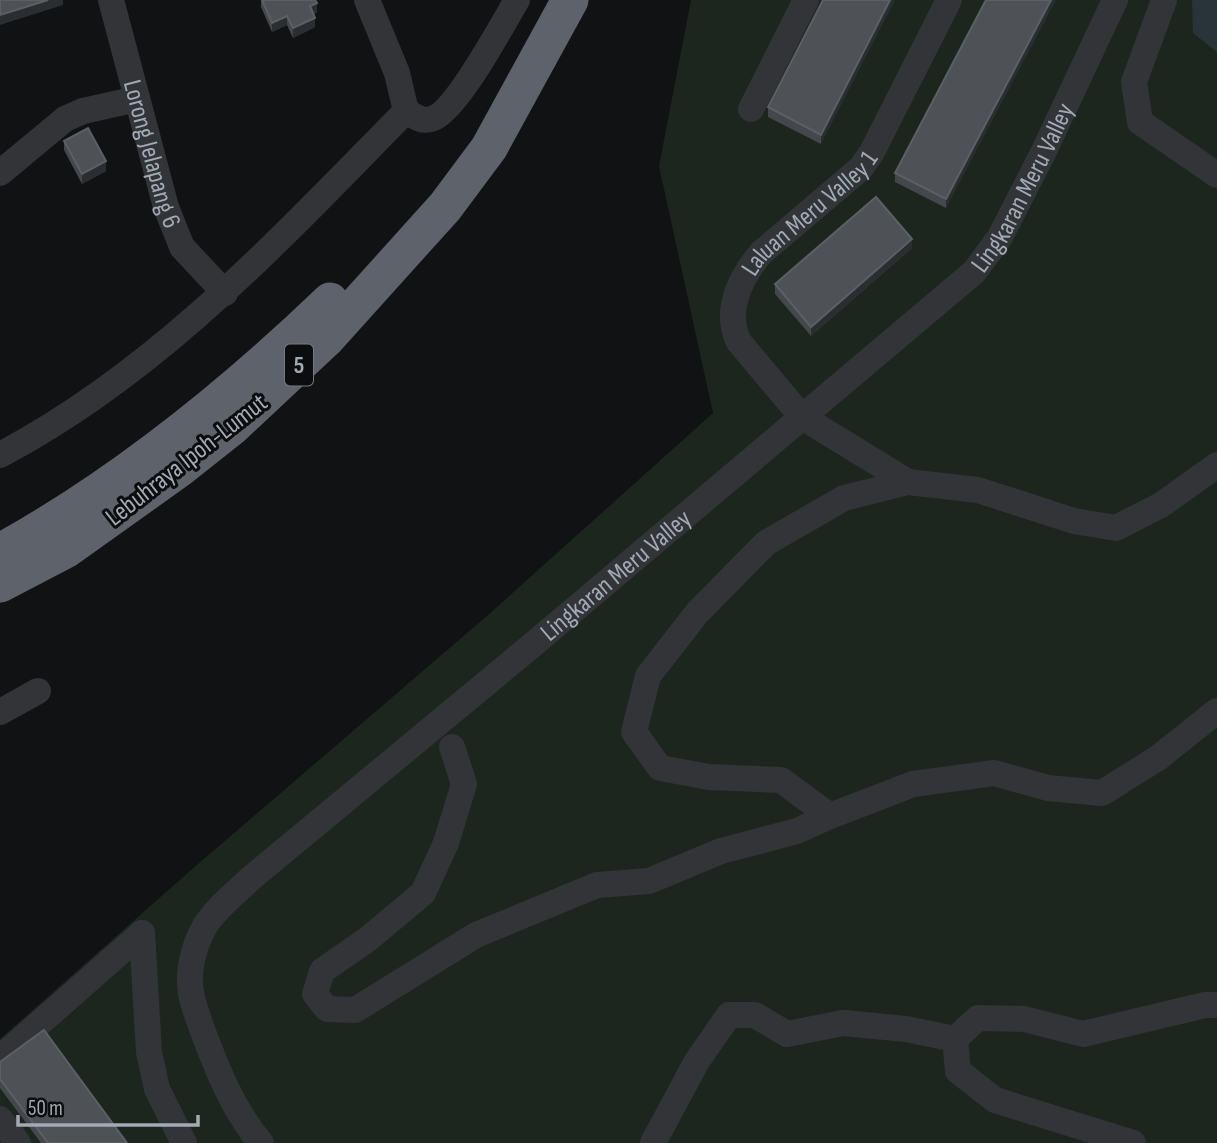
<svg xmlns="http://www.w3.org/2000/svg" width="1217" height="1143" viewBox="0 0 1217 1143" font-family="'Sofia Sans Condensed',sans-serif">
	<rect width="100%" height="100%" fill="#111213"/>
	<path fill="#1d261e" d="M691,0H1217V1143H0V1039L191,870L488,615L713,413L659,166Z"/>
	<path fill="#293439" d="M1192,0H1217V52L1193,33Z"/>
	<g fill="none" stroke-linecap="round" stroke-linejoin="round">
		<g stroke="#323438" stroke-width="26">
			<path id="s1" d="M111,0L166,207L182,247L225,293"/>
			<path d="M367,0L397,73L406,111"/>
			<path d="M1164,0L1134,82L1140,122L1217,175"/>
			<path d="M751,109L806,0"/>
			<path d="M406,111C414,116 422,122 431,119C455,114 503,23 517,0"/>
			<path d="M0,173L65,119L83,111L137,99"/>
			<path d="M0,455C159,371 281,238 406,111"/>
			<path id="s2" d="M908,482L802,417L739,342C723,311 741,277 761,253L861,168L872,152L949,0"/>
			<path d="M0,712L38,691"/>
			<path d="M452,747L464,784L446,843L423,893L368,939L322,971L315,994L327,1009L355,1010L476,935L597,885L649,881L721,851L797,831L830,816L781,780L709,777L660,768L634,732L648,676L697,613L766,543L844,498L908,482L978,490L1074,521L1116,528L1161,505L1217,465"/>
			<path d="M830,816L913,784L994,773L1048,788L1102,793L1158,758L1217,711"/>
			<path d="M142,933L149,1052L157,1089L184,1143"/>
			<path d="M0,1058L142,933"/>
			<path d="M0,1119L18,1143"/>
			<path id="s3" d="M261,1143C233,1110 217,1069 202,1029C197,1014 190,998 190,982C189,965 196,941 205,926C216,908 235,894 250,879L530,647L974,272L1000,237L1044,151L1115,0"/>
			<path d="M653,1143L697,1061L729,1015H755L787,1034L843,1023L906,1029L955,1039"/>
			<path d="M1133,1143L995,1100L958,1071L955,1039L978,1018L1024,1019L1083,1034L1205,1005H1217"/>
		</g>
		<path stroke="#5e626a" stroke-width="37" d="M0,552C121,485 230,397 330,301
			M0,584L67,549L179,469L232,427L326,339L445,207L489,148L570,0"/>
	</g>
	<path fill="#44474b" d="M261,0H315L317,12L314,14L315,27L293,38L287,25L272,32L261,7Z
		M823,0L821,144L768,117V107Z
		M986,0L946,208L895,182V173Z
		M64,141L106,171L82,184L64,150Z
		M912,248L811,336L775,294V284Z
		M0,1062L127,1143H41L0,1088Z"/>
	<path fill="#2b2e30" d="M48,0H63V5L0,25V15Z
		M890,0H895L821,144V135Z
		M1051,0H1056L946,208V199Z
		M317,3V12L310,15V6Z
		M287,16V25L272,32V23Z
		M315,18V27L293,38V28Z
		M106,161V171L82,184V174Z
		M912,239V248L811,336V327Z"/>
	<path fill="#4e5256" stroke="#5b6065" stroke-width="2" d="M0,0H48L0,15Z
		M262,0H315L317,3L310,6L315,18L293,28L287,16L272,23Z
		M823,0H890L821,135L768,107Z
		M986,0H1051L946,199L895,173Z
		M88,128L106,161L82,174L64,141Z
		M876,197L912,239L811,327L775,284Z
		M44,1030L127,1143H48L0,1079V1062Z"/>
	<g text-anchor="middle" stroke-width="6" stroke-linejoin="round" paint-order="stroke">
		<rect fill="#0c0d0e" stroke="#757b83" stroke-width="2" x="285" y="344.5" width="28" height="41" rx="5"/>
		<g font-size="24" font-weight="bold" fill="#a2aab5">
			<text x="299" y="373">5</text>
		</g>
		<g font-size="26" fill="#a2aab5" stroke="#0c0d0e">
			<text dy="9" stroke="none"><textPath href="#s1" startOffset="159">Lorong Jelapang 6</textPath></text>
			<text dy="9" stroke="none"><textPath href="#s3" startOffset="1344">Lingkaran Meru Valley</textPath></text>
			<text dy="9" stroke="none"><textPath href="#s2" startOffset="382">Laluan Meru Valley 1</textPath></text>
			<text transform="translate(186 459) rotate(-38)" y="9">Lebuhraya Ipoh-Lumut</text>
			<text dy="9" stroke="none"><textPath href="#s3" startOffset="777">Lingkaran Meru Valley</textPath></text>
		</g>
	</g>
	<path d="M18 1115v10h180v-10" fill="none" stroke="#a2aab5" stroke-width="3.5"/>
	<text x="28" y="1115" font-size="21" fill="#a2aab5" stroke="#0c0d0e" stroke-width="5" paint-order="stroke">50 m</text>
</svg>
